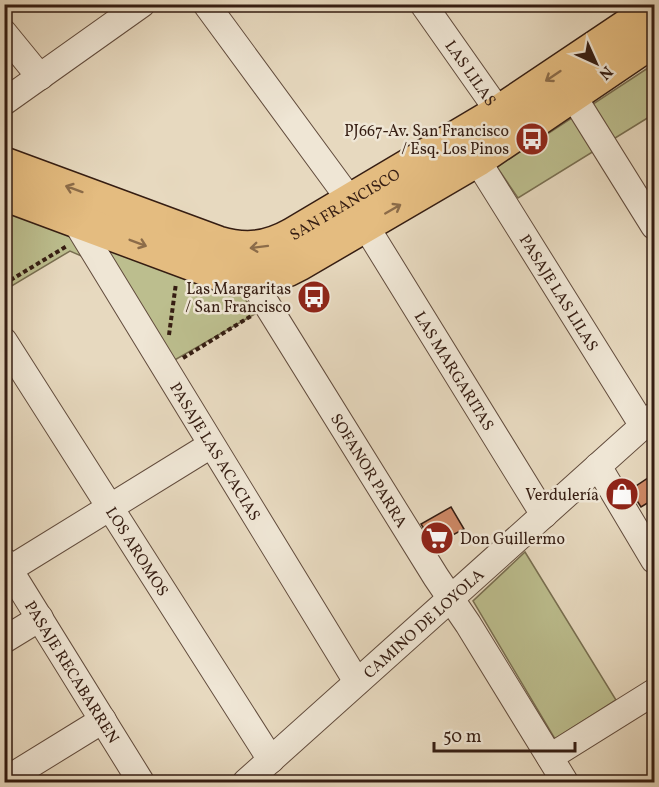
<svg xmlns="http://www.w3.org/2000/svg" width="659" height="787" viewBox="0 0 659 787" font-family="Vollkorn,serif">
	<rect width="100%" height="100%" fill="#e7d9bf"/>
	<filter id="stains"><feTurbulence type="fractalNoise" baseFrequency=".00333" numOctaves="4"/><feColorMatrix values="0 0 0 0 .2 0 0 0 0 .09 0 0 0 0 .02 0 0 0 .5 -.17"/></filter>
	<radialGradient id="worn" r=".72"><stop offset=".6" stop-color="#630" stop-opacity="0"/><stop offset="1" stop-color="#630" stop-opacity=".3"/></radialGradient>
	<path fill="#bcbe8e" stroke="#786e50" stroke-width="1.5" d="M654,64V114L518,198L497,167Z
		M5,209L238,288L255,314L173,361L111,269L70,251L5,290Z
		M525,552L616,700L555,739L473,601Z"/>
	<path fill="#cd8865" stroke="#351d12" stroke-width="1.5" d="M654,474V499L641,507L630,490Z
		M451,507L464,529L434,545L421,524Z"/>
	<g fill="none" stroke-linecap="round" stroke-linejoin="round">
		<defs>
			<g id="minor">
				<path d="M206,4L350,200"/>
				<path id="s1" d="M423,4L499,112"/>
				<path d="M4,33L40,77"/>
				<path d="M573,96L654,226"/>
				<path d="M4,102L142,4"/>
				<path id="s2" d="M477,160L643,426"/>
				<path id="s3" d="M74,219L357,682"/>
				<path id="s4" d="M365,225L544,515"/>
				<path id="s5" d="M251,279L436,577L468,624L565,782"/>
				<path id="s6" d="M4,341L271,760"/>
				<path d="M598,466L654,560"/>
				<path id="s7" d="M4,561L141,782"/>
				<path d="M10,569L211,445"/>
				<path d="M4,640L40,618"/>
				<path d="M550,757L654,692"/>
				<path d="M4,781L103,720"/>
				<path id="s8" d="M246,782L654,416"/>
			</g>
			<g id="major">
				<path id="s9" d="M4,164L218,243C245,251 267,249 292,235L499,112L654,8"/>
				<path d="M4,194L225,276C252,281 275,278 299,264L477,160L654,40"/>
			</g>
		</defs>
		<use href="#minor" stroke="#624c3d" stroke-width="28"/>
		<use href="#major" stroke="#351d12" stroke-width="36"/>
		<path stroke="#351d12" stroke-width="4" stroke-dasharray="4.5 3" stroke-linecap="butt" d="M4,284L67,246
			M169,335L176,283
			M183,358L251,316"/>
		<use href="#minor" stroke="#efe6d5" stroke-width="26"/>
		<use href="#major" stroke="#e4bc80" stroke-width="33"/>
	</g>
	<defs><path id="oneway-shaft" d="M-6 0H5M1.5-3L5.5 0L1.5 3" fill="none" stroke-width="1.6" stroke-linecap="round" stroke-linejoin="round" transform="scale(1.5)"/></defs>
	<g stroke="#8c6c49">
		<use href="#oneway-shaft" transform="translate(553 76) rotate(146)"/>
		<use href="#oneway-shaft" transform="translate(74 189) rotate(-160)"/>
		<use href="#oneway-shaft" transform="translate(393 209) rotate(-30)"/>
		<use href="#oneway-shaft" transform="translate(138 243) rotate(21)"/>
		<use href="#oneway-shaft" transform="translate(259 247) rotate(173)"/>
	</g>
	<defs>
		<symbol id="bus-disc" viewBox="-11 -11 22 22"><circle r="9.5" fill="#8f2418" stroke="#efe6d5"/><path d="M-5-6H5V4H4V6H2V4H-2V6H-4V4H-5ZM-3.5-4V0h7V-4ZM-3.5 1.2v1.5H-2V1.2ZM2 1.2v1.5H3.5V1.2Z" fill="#fff"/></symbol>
		<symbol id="shop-disc" viewBox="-11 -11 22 22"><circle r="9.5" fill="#8f2418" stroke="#efe6d5"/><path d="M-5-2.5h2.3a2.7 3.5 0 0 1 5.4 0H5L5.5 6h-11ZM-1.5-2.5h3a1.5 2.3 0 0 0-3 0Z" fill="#fff"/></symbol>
		<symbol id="supermarket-disc" viewBox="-11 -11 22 22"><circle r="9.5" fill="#8f2418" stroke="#efe6d5"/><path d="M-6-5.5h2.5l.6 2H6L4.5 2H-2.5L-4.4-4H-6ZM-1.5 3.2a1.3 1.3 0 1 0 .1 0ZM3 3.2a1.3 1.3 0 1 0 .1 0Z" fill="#fff"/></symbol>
	</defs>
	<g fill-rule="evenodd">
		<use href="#bus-disc" x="513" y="120" width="38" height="38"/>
		<use href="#bus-disc" x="295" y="278" width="38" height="38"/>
		<use href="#shop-disc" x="603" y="475" width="38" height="38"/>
		<use href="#supermarket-disc" x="418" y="519" width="38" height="38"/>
	</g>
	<g text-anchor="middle" stroke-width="5" stroke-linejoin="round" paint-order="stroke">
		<g font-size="16" fill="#351d12" stroke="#efe6d5">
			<text dy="6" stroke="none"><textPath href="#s1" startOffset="84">LAS LILAS</textPath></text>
			<text dy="6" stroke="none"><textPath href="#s9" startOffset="366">SAN FRANCISCO</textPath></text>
			<text dy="6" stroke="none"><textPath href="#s2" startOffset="156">PASAJE LAS LILAS</textPath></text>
			<text dy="6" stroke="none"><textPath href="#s4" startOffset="171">LAS MARGARITAS</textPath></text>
			<text dy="6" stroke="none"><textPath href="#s3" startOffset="272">PASAJE LAS ACACIAS</textPath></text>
			<text dy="6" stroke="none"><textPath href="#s5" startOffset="225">SOFANOR PARRA</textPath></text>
			<text dy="6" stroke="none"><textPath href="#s6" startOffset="249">LOS AROMOS</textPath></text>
			<text dy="6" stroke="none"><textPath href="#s8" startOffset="238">CAMINO DE LOYOLA</textPath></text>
			<text dy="6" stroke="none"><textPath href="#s7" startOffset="130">PASAJE RECABARREN</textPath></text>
		</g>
		<g font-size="16" fill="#351d12" stroke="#efe6d5" text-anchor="end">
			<text x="509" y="136">PJ667-Av. San Francisco<tspan x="509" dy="18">/ Esq. Los Pinos</tspan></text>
			<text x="291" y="294">Las Margaritas<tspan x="291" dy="18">/ San Francisco</tspan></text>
			<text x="599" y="500">Verdulería</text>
			<text x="460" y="544" text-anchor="start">Don Guillermo</text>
		</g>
	</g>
	<rect width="659" height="787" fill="none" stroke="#e7d9bf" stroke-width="24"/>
	<rect x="6" y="6" width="647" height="775" fill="none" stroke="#351d12" stroke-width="3"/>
	<rect x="12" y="12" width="635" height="763" fill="none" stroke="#351d12" stroke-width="1.5"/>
	<g transform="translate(596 63) rotate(135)" stroke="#efe6d5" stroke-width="4.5" paint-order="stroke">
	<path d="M0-4.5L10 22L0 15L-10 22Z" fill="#351d12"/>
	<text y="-9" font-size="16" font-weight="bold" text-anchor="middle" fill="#351d12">N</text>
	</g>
	<path d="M434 742v9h141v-9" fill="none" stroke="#351d12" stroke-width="3"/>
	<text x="443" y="742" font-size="18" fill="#351d12" stroke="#efe6d5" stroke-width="4.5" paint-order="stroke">50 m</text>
	<rect width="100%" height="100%" filter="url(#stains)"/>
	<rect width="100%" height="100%" fill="url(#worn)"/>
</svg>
